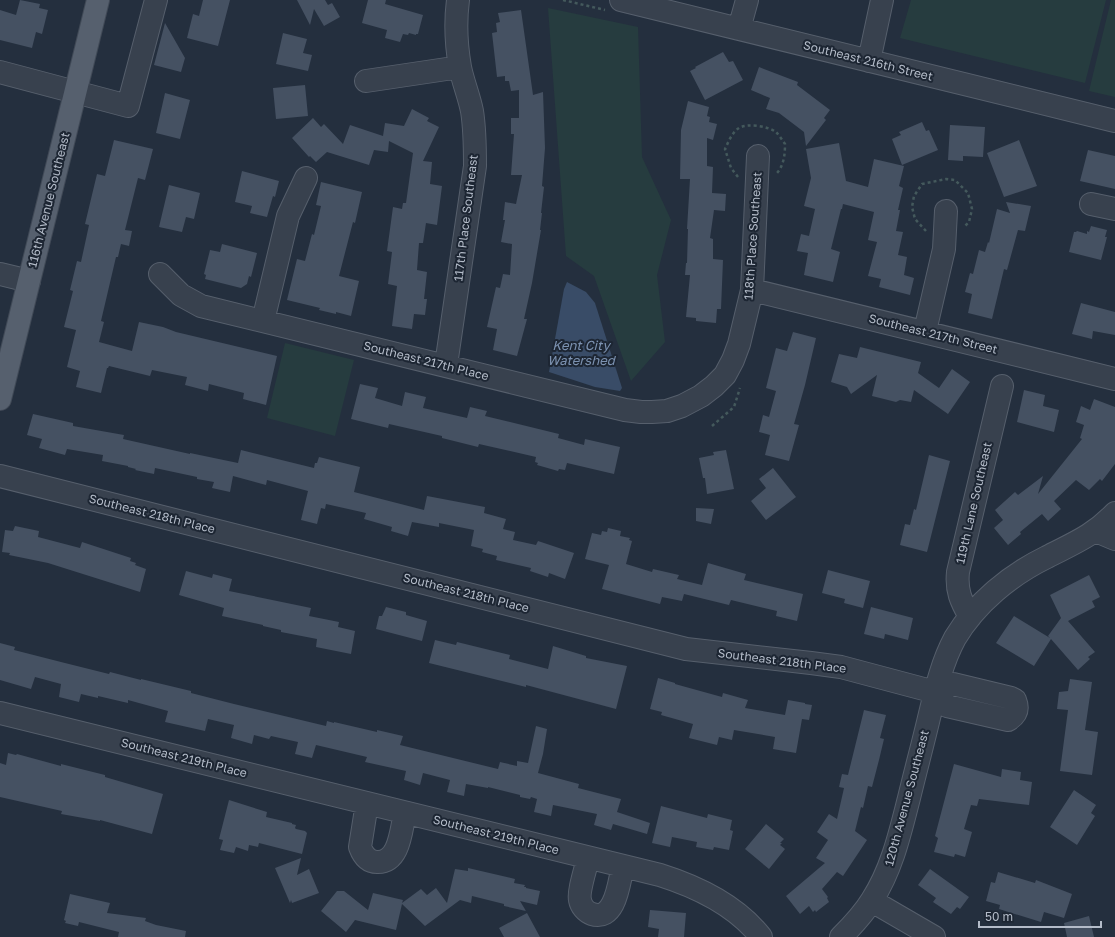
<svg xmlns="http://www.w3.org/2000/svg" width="1115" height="937" viewBox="0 0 1115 937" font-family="'Golos Text',sans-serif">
	<rect width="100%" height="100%" fill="#242f3e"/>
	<path fill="#263c3f" d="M911,0H1106L1085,83L900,38Z
		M1111,0H1115V97L1089,91Z
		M548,8L638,27L642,157L671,220L657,275L665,342L631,381L594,276L566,256Z
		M285,343L354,360L335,436L267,418Z"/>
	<path fill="#394c67" d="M567,282L586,292L595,303L622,388L620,391L595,387L549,372L564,289Z"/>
	<path fill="#455162" d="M20,0L40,4L39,8L48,10L42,34L36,32L32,48L0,40V10L16,15Z
		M203,0H230L218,46L187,38L193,14L199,16Z
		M297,0H325L328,5L332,3L340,17L324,26L314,9L310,25Z
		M368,0H386L385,4L423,15L418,34H416V35L409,33L408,35L403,34L400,42L385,38L387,30L362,23Z
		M521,10L533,95L543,92L545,148L542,186L544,187L541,213H542L540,230H541L532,283L524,319H527L517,356L493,350L497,329L487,327L496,287L500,288L503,274L510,275L512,244L501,242L505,220H503L505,202L516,204L522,175H511L514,134H511V118H519V90L511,91L509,81H505V76L497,77L492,33L497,32L496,23L500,22L498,13Z
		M165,23L185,58L181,72L154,65Z
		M283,33L307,39L303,53L312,55L308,71L276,64Z
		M723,52L729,62L733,61L743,80L705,100L690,71L696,68L695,67Z
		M759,67L798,82L797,85L830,110L824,118L826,120L806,146L804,132L779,113L766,109L770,98L751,90Z
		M305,85L308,116L276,119L273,88Z
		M165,93L190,100L180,139L156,133Z
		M688,101L709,107L707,116L710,117L709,122L717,124L713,140L707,138V166L713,167L712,193L726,194L725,211L714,210L710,238L713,239V259L723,260L721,309H717L716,323L696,321V318L686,317L690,275H685L686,263H687L688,229H687L690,179H680L681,130Z
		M412,109L429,118L427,121L439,127L423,161L432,162L430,184L442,186L437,225L426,223L423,243H419L417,270L427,272L424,299H427L425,315L414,314L412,329L392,326L397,286L388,284L392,252L387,251L393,207L402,209L403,203H406L413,153L389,141L388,152L374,150L369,165L327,152L316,162L310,156L309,157L292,138L313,118L321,127L324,124L343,144L350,125L383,136L385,123L404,126Z
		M922,122L926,131L929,130L938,150L902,165L892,139L901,135L899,132Z
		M950,125L985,127L983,157L963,156V161L948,160Z
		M114,140L153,149L145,180L138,178L125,230L132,231L129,246L121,244L118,257H116L101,321L104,322L99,342L132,351L139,322L163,327L176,332L277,356L266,405L243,399L244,393L209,384L208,391L185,385L187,377L152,370L150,376L109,366L108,368H107L101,393L76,387L80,371L67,367L76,330L64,327L73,291L70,290L77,261L81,262L89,225L85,224L97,174L105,176Z
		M1019,140L1037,186L1004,197L987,153Z
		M839,143L846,181L868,187L874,159L904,166L899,186L903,188L898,210H900L896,231L903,232L898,255L907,257L904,275L914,278L910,295L879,287L881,279L868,276L877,242L868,240L874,212L843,204L842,209H841L831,249L840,252L833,282L804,275L808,253L797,251L801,234L809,236L815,209L804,206L811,178L806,149Z
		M1088,150L1115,156V189L1080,181Z
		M242,171L279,181L275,197L273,196L267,217L250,213L252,206L235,202Z
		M321,182L362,192L355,223L353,222L339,276L359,281L351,316L336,312V314L319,310L320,308L287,300L297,259L305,261L312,234L314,235L321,206L316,205Z
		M169,185L200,193L194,219L186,217L182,232L159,227Z
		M1006,202L1031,206L1025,231L1018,230L1007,270L1004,269L992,319L968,313L972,294L965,292L970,273L973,274L979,250L985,252L988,242L989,243L997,209L1010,213Z
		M1091,226L1107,230L1105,237H1107L1101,260L1069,252L1074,232H1076L1077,231L1087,234V231L1089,232Z
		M222,244L257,253L251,277L249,276L247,284L241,288L205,279L206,275L204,274L210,250L220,252Z
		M1081,303L1115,312V335L1093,331L1092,339L1072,334Z
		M793,332L816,338L805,385L794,424L799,425L789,461L765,455L770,435L759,432L763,415L769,417L776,391L766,388L776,348L787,351Z
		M860,347L921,362L918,373L939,388L952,369L970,382L948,414L914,390L911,402L900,400L896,402L872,396L877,375L851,394L847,387L831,382L839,354L857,358Z
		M360,384L378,388L375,398L402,406L405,392L426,397L423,408L467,418L470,407L487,411L485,416L559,434L558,438L584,445L585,439L620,447L614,474L567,463L565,470L559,469L558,471L537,465L538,463L535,462L536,457L479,444L478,447L442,438V436L389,424L388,428L351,419Z
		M1024,390L1045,395L1043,406L1059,410L1054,432L1017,422Z
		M1094,399L1115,407V464L1102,481L1100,479L1089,490L1076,480L1054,501L1061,509L1048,521L1042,514L1020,532L1021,534L1008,545L994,528L1003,520L995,510L1015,492L1018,495L1043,476L1038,494L1082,439L1080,438L1084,425L1076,422L1081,406L1090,410Z
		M33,414L73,423V426L124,435L123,439L190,454V453L238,463L241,450L314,468L315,463H317L319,457L360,467L354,492L424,510L427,496L485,507L484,513L506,519L503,529L515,532L513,540L536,545L538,541L574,553L565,579L549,573L548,577L530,571L531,568L496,560L497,556L482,552L483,549L471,546L474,530L439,523V527L412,522L408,536L391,531L392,527L364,519L366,513L326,504L325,509L321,508L317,524L301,520L308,491L267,480L266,485L233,476L230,492L212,488L214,482L197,479V477L155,468L154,474L135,470L136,469L128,467V466L102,461L103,455L67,449L65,455L39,448L42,439L27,435Z
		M726,450L734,489L707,494L705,478H703L699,458L714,455L713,452Z
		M929,455L950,461L927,552L900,545L905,524L910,525L914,509L916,510Z
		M773,468L796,497L766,520L751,501L766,488L759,479Z
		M696,508L714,509L711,524L696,521Z
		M15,526L39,531L38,537L80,548L82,542L131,558L130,561L136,563L135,565L146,569L140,592L48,563L9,555L10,553L2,552L5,530L13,531Z
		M608,528L621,531L620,536L630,538L629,540L632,541L626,564L652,572L653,569L679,575L677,579L702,585L708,563L746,574L744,580L803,594L797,621L776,616L777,611L731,600L729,605L684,594L682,601L662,597L660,604L602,589L609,565L585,559L592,533L601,535L602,531L607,532Z
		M828,570L870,581L863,608L844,603L845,599L822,593Z
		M186,571L212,578L213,574L232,579L229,591L311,608L309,616L339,622L338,627L355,631L351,654L316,647L317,639L281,632V630L263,626V625L222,616L224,608L179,595Z
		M1089,575L1100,597L1092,601L1095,607L1068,621L1095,652L1088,657L1090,659L1078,670L1051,639L1034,666L996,643L1014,616L1050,638L1048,636L1061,618L1050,595Z
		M386,607L406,612V615L427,621L422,641L376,629L379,616H382Z
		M871,607L913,618L908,640L885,634L884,639L864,634Z
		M435,640L456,645L457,642L510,655L509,659L548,669L553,646L586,656V658L627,666L616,709L526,685V687L429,663Z
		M0,643L15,647L14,650L61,662L109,674L110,672L141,680V679L191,691V693L234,704L326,726L327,721L334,723V722L377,732V730L403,736L400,745L498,769L500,762L517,766V761L528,763L536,726L547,729L543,754L538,773L579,784L578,788L621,799L617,812L650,823L647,834L613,824L611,830L594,825L597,814L553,805L551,816L534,812L537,799L531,797L530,799L520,797V795L488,787V788L466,784L464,796L447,792L450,780L423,773L420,785L404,780L406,771L365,762L367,757L316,745L312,758L295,754L298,742L271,736L269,739L254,735L252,744L231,738L234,725L208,719L205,731L165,722L168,711L128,700V703L98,696V698L81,694L79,702L59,697L61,684L35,677L31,689L0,680Z
		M658,678L675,683V684L722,697L723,693L748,700L745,708L785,715L788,700L805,703V704L812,705L809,720L802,719L796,753L773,749L775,737L734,730L732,740L719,737L717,745L689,738L693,724L661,715L662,712L650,709Z
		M1070,679L1092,682L1085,730L1098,732L1092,775L1060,771L1068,710L1057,709L1059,692L1068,691Z
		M864,710L886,715L880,738L884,739L879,760L872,787L868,786L863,808L861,807L855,831L867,840L843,876L837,872L822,889L828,897L827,898L829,902L816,912L815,910L813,912L809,906L800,914L786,896L825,863L816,858L828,840L817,832L829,814L837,819L844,788L839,787L842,774L848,775Z
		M8,753L16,755L17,754L61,766V764L105,775V777L163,794L152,834L100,820V821L61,814L62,811L0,797V763L6,765Z
		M954,764L1001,777L1002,769L1021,772L1020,780L1032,782L1029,805L979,799L977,806L971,805L964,829L972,832L965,857L955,854L954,857L934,852L938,838L935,836Z
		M1074,790L1096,805L1091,813L1095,816L1077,845L1050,827Z
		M229,800L267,812L266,817L292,823V824L296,825L295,828L296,829L305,831L307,833L302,854L259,843L258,847L249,845L248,851L236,847L234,853L220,850L223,840L219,839Z
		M661,806L707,818L708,814L732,820L730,830L733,831L729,850L714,847L713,850L696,847L697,842L672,837L670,847L652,843Z
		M766,824L784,839L780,843H782L780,845L785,849L769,869L745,849Z
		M301,858L297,875L309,869L319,893L292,903L291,900L290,903L275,868Z
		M468,868L515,879L514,883L525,885L524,887H526V888L540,891L537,905L520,901L526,911L504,906V904L472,896L471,903L460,900L425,926L402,904L396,930L355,920L346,932L321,911L337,891H344L368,910L373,893L403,900L402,903L421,889L427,895L436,888L447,903L455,869L468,871Z
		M930,869L969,897L960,909L957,907L951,914L933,902L936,898L918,885Z
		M998,872L1035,883L1036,880L1072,894L1064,918L1044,912L1041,922L999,909L1000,905L986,901L991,882L995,883Z
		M70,894L110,903L107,913L146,918L145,921L156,925L186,931L185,937H118L119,932L79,922L78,926L65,923L66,921L64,920Z
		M650,910L686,913L684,937H658L659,929L648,927Z
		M527,913L540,937H504L499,928Z
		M1089,916L1094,937H1067L1064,923Z"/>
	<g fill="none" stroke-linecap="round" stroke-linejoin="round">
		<defs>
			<path id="minor" d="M621,0L1115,121
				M739,29L747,0
				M869,61L882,0
				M0,72L128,106L156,0
				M366,81L460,67
				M1091,204L1115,209
				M0,274L29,281
				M160,274L181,295L201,306L625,410L641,412H652L667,411L682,406L701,396L714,386L725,375L733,360L739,344L752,290L758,156
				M752,290L1115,379
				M263,321L288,216L306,178
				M925,331L944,249L946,211
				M446,365L475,166C475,148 475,130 472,111C469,96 463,82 460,67C456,44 455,23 458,0
				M0,476L686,649L811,663L841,667L935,692
				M1096,531L1115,539
				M970,617C961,601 956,591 958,572L1002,386
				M953,684L1011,698L1015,700C1019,710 1016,715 1008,720L947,706L935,692Z
				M0,713L660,875C698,887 736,905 761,937
				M367,803L360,847C363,855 368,862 377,862C400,863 401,829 405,813
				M588,858C586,868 578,891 580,900C581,906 586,912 592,914C616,922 619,881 623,866
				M872,901L934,937
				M841,937C852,926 864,913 872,900C892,869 900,833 909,798C915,773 922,747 928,722C935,693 941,664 955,638C976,603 1010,575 1047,557C1074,543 1093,536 1115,513"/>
			<path id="major" d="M0,399L98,0"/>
		</defs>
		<use href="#minor" stroke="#565f6c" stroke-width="24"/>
		<use href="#major" stroke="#414a57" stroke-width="24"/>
		<path stroke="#44595c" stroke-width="2.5" stroke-dasharray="3 3" stroke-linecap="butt" d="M563,0L605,10
			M738,177L731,168L725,149C728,143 732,132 739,128C747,123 768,126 776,132C779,135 782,140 785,144C785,154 784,165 777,173
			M926,231L915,219L912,207L914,196L922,184L946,179L955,180L968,193L972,209L969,222L964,227
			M712,426L734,407L740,388"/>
		<use href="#minor" stroke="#38414e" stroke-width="22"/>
		<use href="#major" stroke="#56606e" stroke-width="22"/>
	</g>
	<g text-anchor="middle" stroke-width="4" stroke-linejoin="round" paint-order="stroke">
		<g font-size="12" fill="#b4bcc9" stroke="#1d2633">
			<text transform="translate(868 61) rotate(14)" y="4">Southeast 216th Street</text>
			<text transform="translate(49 200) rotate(-76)" y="4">116th Avenue Southeast</text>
			<text transform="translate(466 218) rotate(-83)" y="4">117th Place Southeast</text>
			<text transform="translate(753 236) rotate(-86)" y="4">118th Place Southeast</text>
			<text transform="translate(933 334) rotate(14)" y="4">Southeast 217th Street</text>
			<text transform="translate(426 361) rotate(14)" y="4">Southeast 217th Place</text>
			<text transform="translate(974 503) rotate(-77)" y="4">119th Lane Southeast</text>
			<text transform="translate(152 514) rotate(14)" y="4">Southeast 218th Place</text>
			<text transform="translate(466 593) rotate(14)" y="4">Southeast 218th Place</text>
			<text transform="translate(782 661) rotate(7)" y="4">Southeast 218th Place</text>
			<text transform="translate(184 758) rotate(14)" y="4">Southeast 219th Place</text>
			<text transform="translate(907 798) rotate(-75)" y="4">120th Avenue Southeast</text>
			<text transform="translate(496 835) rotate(14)" y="4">Southeast 219th Place</text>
		</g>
		<g font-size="13" font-style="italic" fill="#7c92b1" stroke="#1d2633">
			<text x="581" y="350">Kent City<tspan x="581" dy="15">Watershed</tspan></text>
		</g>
	</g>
	<path d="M979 921v6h122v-6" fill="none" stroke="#b4bcc9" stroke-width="2"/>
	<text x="985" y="921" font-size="12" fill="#b4bcc9" stroke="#1d2633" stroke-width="3" paint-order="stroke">50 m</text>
</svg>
